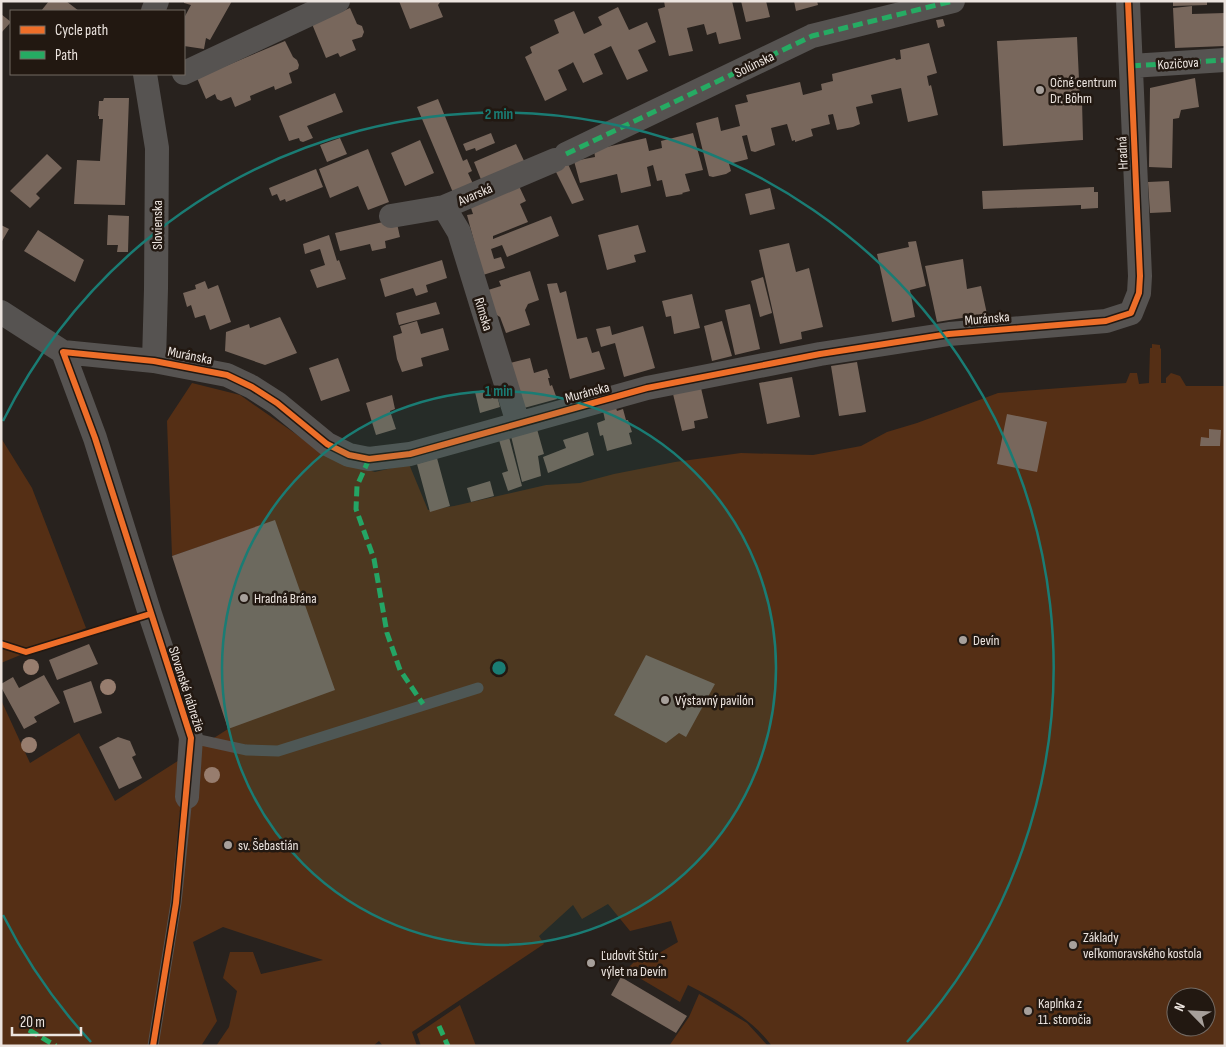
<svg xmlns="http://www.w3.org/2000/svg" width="1226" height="1047" viewBox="0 0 1226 1047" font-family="'Sofia Sans Condensed',sans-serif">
	<rect width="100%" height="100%" fill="#28221e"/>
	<path fill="#552f15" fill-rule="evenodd" d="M1152,344L1160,345V348L1161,349V383H1166V378L1171,373L1180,376L1186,386H1225V1046H772C750,1017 719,1001 688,985L680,1002L626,970L638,958L642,963L678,942L671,921L630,931L608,904L582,919L573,905L539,936L544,944L412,1032L417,1046H383L379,1041L373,1046H216L229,1027L237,991L223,978L230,952H253L261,974L323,960L223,927L193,942L217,1021L201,1046H1V700L30,763L79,733L115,801L228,729L275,521L172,556L167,421L192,383L240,395L333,460L375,472L409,464L428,510L454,506L546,485L580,483L614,474L675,462L741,453L813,455L861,446L887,432L917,423L998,393L1126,383L1130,373H1137L1139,384L1149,383L1150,348H1152ZM1176,997H1206V1027H1176Z
		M1,438L32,488L86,628L1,663Z
		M699,994L747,1023L768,1046H669L689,1017Z
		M460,1005L476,1046H421L417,1034Z"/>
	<path fill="#78675c" d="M49,1H66L79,11H41Z
		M184,1H232L210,40L206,38L204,49L184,46V18L191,5L184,3Z
		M399,1H441L438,5L443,17L410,29Z
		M664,1H732L741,39L719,44L716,32L707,35L704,24L687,28L693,51L669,56L658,9L665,7Z
		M741,1H766L770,17L746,22Z
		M794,1H817L818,5L796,11Z
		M1173,1H1207V5L1173,6Z
		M1192,6V14L1225,13V46L1175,48L1173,8Z
		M618,7L629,30L647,22L656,42L638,50L648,71L627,80L611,46L594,54L603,74L583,83L573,62L572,63L558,70L567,90L545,101L525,57L532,53L530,47L559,33L554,20L574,11L584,34L602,25L598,17Z
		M350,8L357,24L362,26L364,32L362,37L352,40L356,50L340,57L338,53L326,58L312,24Z
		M1,14L11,22L1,33Z
		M943,19L945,26L938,28L936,20Z
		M1077,37L1080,101H1082L1083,140L1003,146L997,41Z
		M285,41L293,57L297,60L299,65L298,69L289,73L292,83L275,90L274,86L250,96L251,100L235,107L231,97L221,101L217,99L215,94L206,99L197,78Z
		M929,43L937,73L927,76L929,86L931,85L938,115L908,122L901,88L871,95L873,103L856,107L860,124L853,127L837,130L833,114L828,115L830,124L811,129L813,136L795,142V140L792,141L787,124L771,128L775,145L755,152L751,151L747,135L742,136L748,159L729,164L731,171L726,174L713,177L709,176L696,123L718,117L721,131L740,126L735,105L748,102L746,95L800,82L803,95L822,90L821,84L833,81L832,74L895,58L896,60L901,59L900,50Z
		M1195,78L1199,107L1181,110L1179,118L1173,119L1172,168L1149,167L1150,88Z
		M335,93L343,112L307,126L313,138L303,142L300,141L299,138L289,141L279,116Z
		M104,98H129L125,205L74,204L77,160L100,161L103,119H99V116H98L99,101H103Z
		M438,99L463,161L467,159L472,171L468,173L474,186L454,195L417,107Z
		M491,133L495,143L476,151L475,148L466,151L463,144Z
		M693,133L703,170L685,174L690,191L682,193L683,194L666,197L662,180L657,181L653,165L647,167L651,186L621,193L617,174L580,183L574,161L595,157L594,150L646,138L649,151L662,148L661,141Z
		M340,138L347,154L327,162L320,145Z
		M420,140L434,173L405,186L391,153Z
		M516,144L526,165L482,182L474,162Z
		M368,149L389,202L368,210L358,186L330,198L319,169Z
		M47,154L62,168L36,194L40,198L30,208L10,191Z
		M568,164L584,200L572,204L555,170Z
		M316,169L323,187L286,202L285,199L280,201L277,194L272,196L269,188Z
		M1169,181L1171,212L1150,213L1148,182Z
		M519,186L526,201L520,204L528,222L493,236V239L551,216L559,236L507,257L502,245L491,249L494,259L501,257L505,268L483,275L467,215L473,214L470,205Z
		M1094,187V192H1098V208L1081,209V205L983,209L982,191Z
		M770,188L775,209L750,215L745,194Z
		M108,215L129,216L128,252H117L118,245H107Z
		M396,219L400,237L385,241L386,248L372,251L370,244L340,251L335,233Z
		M1,225L9,229L1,243Z
		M638,225L646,252L634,255L636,262L607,270L598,235Z
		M38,230L84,260L75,282L24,251Z
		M329,235L337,261L339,260L346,279L317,288L310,270L325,265L320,249L305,254L303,244Z
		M916,241L926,286L910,290L915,317L892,322L877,254L909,247L908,242Z
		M789,243L796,272L809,268L823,327L801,332L802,339L780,344L759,250Z
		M963,259L967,289L981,286L987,314L937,322L925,266Z
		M442,260L447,278L426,285L428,292L416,296L413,288L385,297L380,279Z
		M530,271L539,300L528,304L525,310L530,325L506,333L500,317L495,314L488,290L501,286L499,281Z
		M763,277L772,313L760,317L751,281Z
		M205,281L208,289L218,285L231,322L210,330L205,315L195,318L191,305L187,307L183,293L196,289L195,285Z
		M557,283L560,293L566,291L577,339L587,337L592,353L599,351L605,369L570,379L547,284Z
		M692,294L700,328L674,334L671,316L666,317L662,301Z
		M436,302L440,314L399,325L396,313Z
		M750,304L760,349L735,355L725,310Z
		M280,317L297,353L265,365L225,351L226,332L249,324L250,328Z
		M417,321L421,334L443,328L449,350L421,358L423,366L402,372L397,359L393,336L402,333L400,326Z
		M722,321L732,356L712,361L704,326Z
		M610,326L612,335L643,326L655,368L624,377L615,343L601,347L596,329Z
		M338,358L350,391L321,401L309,368Z
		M530,358L534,373L547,369L550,378H548L550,386L552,385L557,399L524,408L510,363Z
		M857,362L866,412L839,416L831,366Z
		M792,377L800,417L767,424L759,383Z
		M495,387L500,407L480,413L475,392Z
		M701,388L708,418L694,421L695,428L682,431L673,394Z
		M392,395L395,409L390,411L396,429L376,435L366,403Z
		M616,408L617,411L623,409L626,420H628L632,432L629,433L632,444L607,451L603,435L600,436L597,423L605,420L603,411Z
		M1007,414L1047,422L1037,472L997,464Z
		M537,429L544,454L538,456L541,476L522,482L511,436Z
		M1209,429L1221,430L1220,446H1200L1201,437L1209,438Z
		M588,432L594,455L548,473L543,457L566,448L563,440Z
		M509,437L522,486L508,491L502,473L508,471L499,440Z
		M437,458L450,506L430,512L417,464Z
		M490,481L494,496L471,502L467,488Z
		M275,520L335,690L228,729L172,556Z
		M89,644L98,664L57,680L49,660Z
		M646,655L715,684L686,737L679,733L666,743L614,715Z
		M44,675L60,703L34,717L37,722L24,729L1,687V684L13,677L19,688Z
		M91,681L102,713L74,723L63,691Z
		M118,737L130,741L136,755L132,757L142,778L119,789L99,747Z
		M621,977L687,1016L676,1033L611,995Z"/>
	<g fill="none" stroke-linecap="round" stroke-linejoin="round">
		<path stroke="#565351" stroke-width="11" d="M191,738L246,750L278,751L478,688
			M153,1046L176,903L187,797"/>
		<path stroke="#565351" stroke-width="24" d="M153,11L157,1
			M1131,66L1225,60
			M184,73L338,1
			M145,74L157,148L156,289L154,361
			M566,154L812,36L953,1
			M444,207L459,232L518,423
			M391,216L444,207L555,160
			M1,312L63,352L154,361L227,375L252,387L277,403L327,444L349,455L369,459L410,454L647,388L820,354L949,334L1106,321L1131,313L1139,293L1140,276L1128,1
			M63,352L95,438L150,614L190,734L191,738L187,797"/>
		<path stroke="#26ab63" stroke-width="5" stroke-dasharray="10 5" stroke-linecap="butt" d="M1131,66L1225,60
			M566,154L812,36L953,1
			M369,459L357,486L356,509L374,559L387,633L400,670L423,704
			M439,1026L448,1046
			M29,1030L56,1046"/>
		<defs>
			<path id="cycleway" d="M1,644L26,652L150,614
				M153,1046L176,903L191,738L95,438L63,352L154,361L227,375L252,387L277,403L327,444L349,455L369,459L410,454L647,388L820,354L949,334L1106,321L1131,313L1139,293L1140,276L1128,1"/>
		</defs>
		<use href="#cycleway" stroke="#221811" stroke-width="9"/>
		<use href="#cycleway" stroke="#ee6e29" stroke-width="6"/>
	</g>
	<g fill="#977d6e">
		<circle cx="31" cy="667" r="8"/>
		<circle cx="108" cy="687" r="8"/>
		<circle cx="29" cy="745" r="8"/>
		<circle cx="212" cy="775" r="8"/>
	</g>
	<circle cx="499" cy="668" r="277" fill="#1a7c74" fill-opacity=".12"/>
	<g fill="none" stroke="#1a7c74" stroke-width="2.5">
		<circle cx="499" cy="668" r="277"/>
		<path d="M91 1042A554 554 0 0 1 3 915M3 421A554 554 0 1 1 907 1042"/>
	</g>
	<g fill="#a7a09b" stroke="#221811" stroke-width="2">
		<circle cx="1040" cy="90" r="5"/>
		<circle cx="244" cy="598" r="5"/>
		<circle cx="963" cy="640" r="5"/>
		<circle cx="665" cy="700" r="5"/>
		<circle cx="228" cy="845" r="5"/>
		<circle cx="1073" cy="945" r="5"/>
		<circle cx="591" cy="963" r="5"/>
		<circle cx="1028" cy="1011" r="5"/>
	</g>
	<g text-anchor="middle" stroke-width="5" stroke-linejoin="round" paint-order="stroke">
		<g font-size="14" fill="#ece4df" stroke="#221811">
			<text transform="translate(1178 63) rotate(-4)" y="5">Kozičova</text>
			<text transform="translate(754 64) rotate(-26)" y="5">Solúnska</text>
			<text transform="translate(1122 153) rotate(-93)" y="5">Hradná</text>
			<text transform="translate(475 194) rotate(-23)" y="5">Avarská</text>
			<text transform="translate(157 225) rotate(-90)" y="5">Slovienska</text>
			<text transform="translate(484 314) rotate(73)" y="5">Rímska</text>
			<text transform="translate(987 318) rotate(-5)" y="5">Muránska</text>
			<text transform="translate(190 355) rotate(11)" y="5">Muránska</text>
			<text transform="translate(587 392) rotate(-15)" y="5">Muránska</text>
			<text transform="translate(187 689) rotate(72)" y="5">Slovanské nábrežie</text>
		</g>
		<g font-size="14" fill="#ece4df" stroke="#221811" text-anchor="start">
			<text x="1050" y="87">Očné centrum<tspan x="1050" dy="16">Dr. Böhm</tspan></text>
			<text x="254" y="603">Hradná Brána</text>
			<text x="973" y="645">Devín</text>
			<text x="675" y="705">Výstavný pavilón</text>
			<text x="238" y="850">sv. Šebastián</text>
			<text x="1083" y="942">Základy<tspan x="1083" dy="16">veľkomoravského kostola</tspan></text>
			<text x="601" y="960">Ľudovít Štúr -<tspan x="601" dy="16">výlet na Devín</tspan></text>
			<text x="1038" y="1008">Kaplnka z<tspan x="1038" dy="16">11. storočia</tspan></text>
		</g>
	</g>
	<circle cx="499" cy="668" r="8" fill="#1a7c74" stroke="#221811" stroke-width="2.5"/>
	<g font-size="15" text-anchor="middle" font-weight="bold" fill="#1a7c74" stroke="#221811" stroke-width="5" stroke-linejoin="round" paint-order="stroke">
		<text x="499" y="119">2 min</text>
		<text x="499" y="396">1 min</text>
	</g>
	<rect width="1226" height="1047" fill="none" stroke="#ece4df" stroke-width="5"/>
	<rect x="10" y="10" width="175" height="65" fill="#221811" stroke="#736a63"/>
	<rect x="20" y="26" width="25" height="8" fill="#ee6e29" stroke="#736a63"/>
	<text x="55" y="35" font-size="15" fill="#ece4df">Cycle path</text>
	<rect x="20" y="51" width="25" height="8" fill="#26ab63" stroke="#736a63"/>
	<text x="55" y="60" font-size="15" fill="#ece4df">Path</text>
	<g transform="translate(1191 1012) rotate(294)"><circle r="24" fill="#221811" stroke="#736a63"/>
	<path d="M0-4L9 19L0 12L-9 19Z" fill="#a7a09b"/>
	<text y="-8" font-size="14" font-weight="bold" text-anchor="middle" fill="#ece4df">N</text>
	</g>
	<path d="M12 1027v8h69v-8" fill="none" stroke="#ece4df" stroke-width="2.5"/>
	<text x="20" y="1027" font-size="15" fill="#ece4df" stroke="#221811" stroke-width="4" paint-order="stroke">20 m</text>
</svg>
